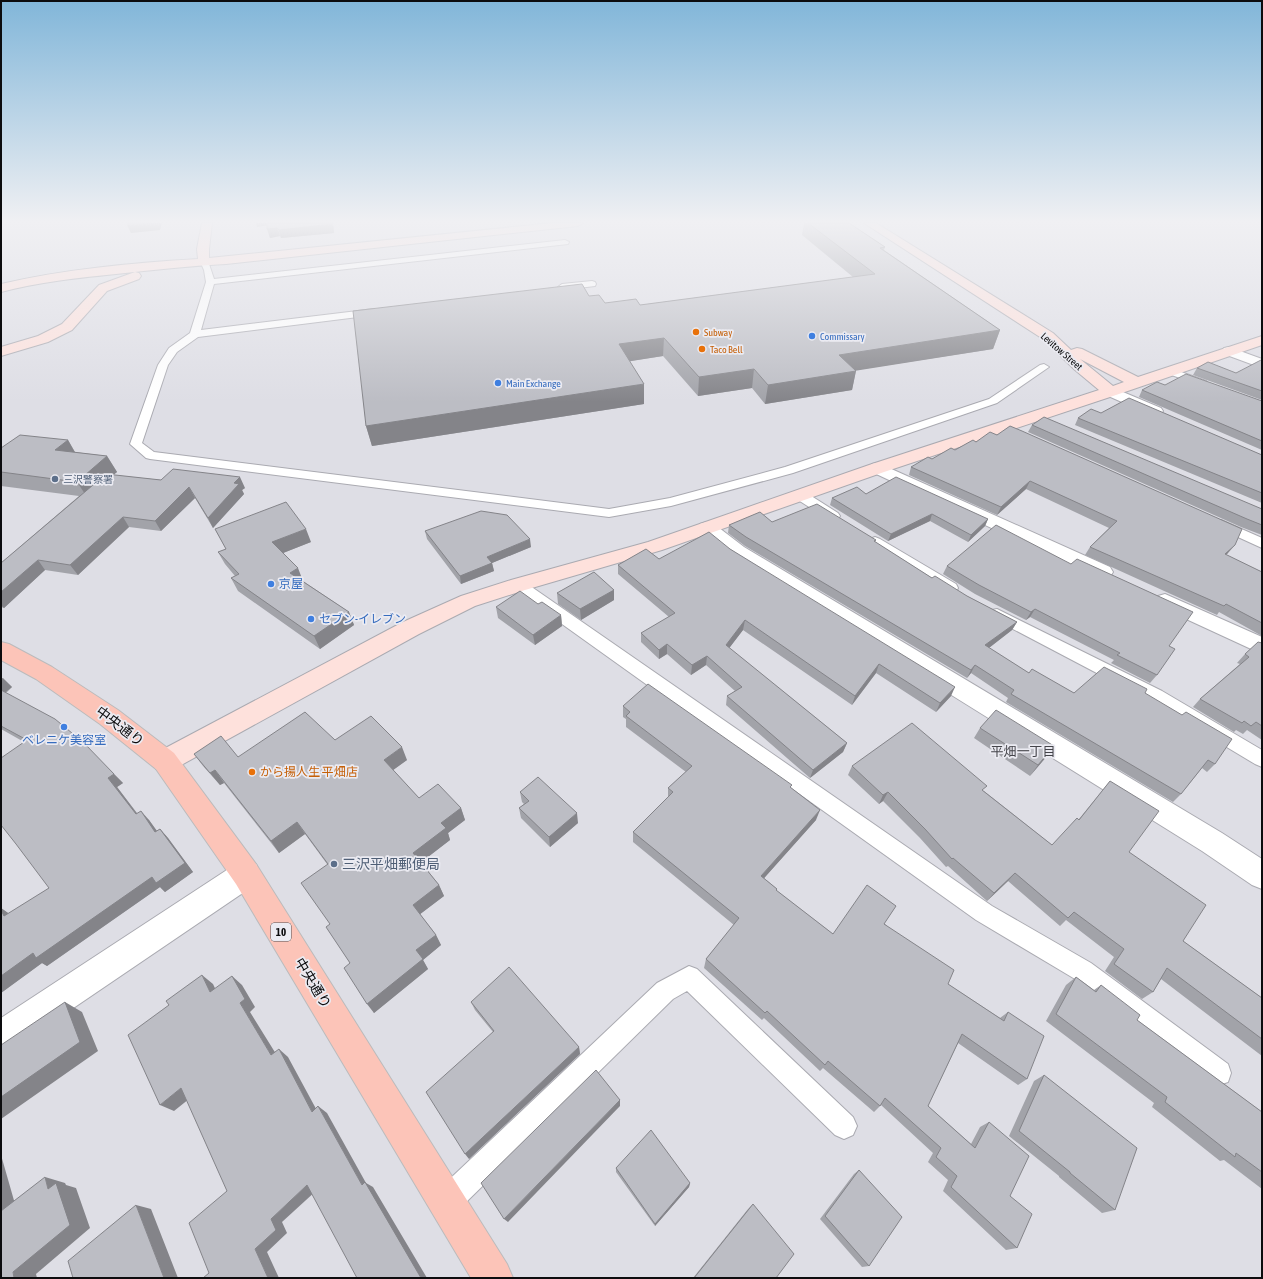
<svg xmlns="http://www.w3.org/2000/svg" width="1263" height="1279" viewBox="0 0 1263 1279" font-family="'Asap Condensed','Noto Sans JP',sans-serif">
	<rect width="100%" height="100%" fill="#dedee5"/>
	<g fill="none" stroke-linecap="round" stroke-linejoin="round">
		<defs>
			<path id="lane" d="M565,240L569,242L568,244L214,284L201,330L374,309L379,312L374,315L198,337L177,352L168,365L142,443L154,452L609,509L670,498L785,467L989,399L1040,365L1044,364L1049,367L997,403L793,473L671,506L609,517L150,459L146,458L130,444L158,365L169,348L190,333L206,282L204,270L200,261L201,259H207L208,261L214,279Z
				M592,281L595,282L596,284L595,286L562,290L558,287L562,284Z
				M1170,368L1206,381L1207,383L1202,386L1166,373L1165,371Z
				M800,491L805,492L838,513L840,516L838,519L833,520L828,519L795,498L793,495L795,492Z
				M1221,520L1262,538V548L1216,527L1214,524L1216,521Z
				M875,537L880,539L956,584L958,588L956,592L951,593L946,592L870,545L868,542L870,539Z
				M518,580L523,581L992,906L1091,963L1228,1064L1231,1073L1228,1082L1219,1085L1210,1082L1075,979L976,920L513,589L511,585L513,581Z
				M997,609L1162,691L1262,750V767L1255,764L1150,701L992,618L989,614L992,610Z
				M689,966L697,969L853,1117L857,1126L853,1135L844,1139L835,1135L687,991L673,999L456,1212L446,1216L436,1212L432,1202L436,1192L657,983Z"/>
			<path id="street" d="M1229,347L1262,359V368L1224,354L1222,351L1224,348Z
				M1111,387L1161,408L1163,411L1161,414L1155,416L1149,414L1106,395L1103,392L1106,389Z
				M878,463L1110,567L1113,572L1110,577L1103,579L1096,577L872,472L869,468L872,464Z
				M707,522L714,524L744,547L1222,833L1262,859V889L1252,885L1202,851L730,557L700,532L698,528L700,524Z
				M1165,594L1262,637V654L1158,606L1155,601L1158,596Z
				M246,861L256,864L260,874L256,884L13,1049L1,1053V1018L236,864Z"/>
			<path id="secondary" d="M202,223H212L209,249V258L553,223H583L578,226L226,264C189,266 153,270 116,274C77,278 39,282 1,292V284C65,269 132,263 198,259L197,249Z
				M864,223H876L1053,333L1071,350L1077,348L1082,349L1138,377L1262,336V345L1116,395L884,472L662,550L525,590L475,606L419,634L174,769L165,772L156,769L152,761L156,753L403,622L461,596L511,580L648,542L872,464L1099,390L1075,370L1043,339ZM1080,359L1124,382L1113,386Z
				M135,272L139,273L141,276L139,279L107,291L72,330L48,342L1,356V347L38,336L62,324L99,285Z"/>
			<path id="primary" d="M1,642L9,644L52,667L118,710L174,753L256,864L507,1264L513,1278H471L236,884L156,769L100,724L36,679L1,660Z"/>
		</defs>
		<use href="#lane" stroke="#aaaab1" stroke-width="2"/>
		<use href="#street" stroke="#aaaab1" stroke-width="2"/>
		<use href="#secondary" stroke="#aaaab1" stroke-width="2"/>
		<use href="#primary" stroke="#bbbbbc" stroke-width="2"/>
		<use href="#lane" fill="#fff" fill-rule="evenodd"/>
		<use href="#street" fill="#fff" fill-rule="evenodd"/>
		<use href="#secondary" fill="#fee1dc" fill-rule="evenodd"/>
		<use href="#primary" fill="#fcc4b8" fill-rule="evenodd"/>
	</g>
	<path fill="#a2a3a9" d="M256,223H333L334,233L281,238L280,236L270,238L267,225L257,227Z
		M804,223H849L885,247L884,250L1000,330L993,349L856,370L852,390L765,404L752,388L698,396L663,356L630,361L644,404L372,446L366,426L589,296L605,303L640,305L853,277L802,235Z
		M1262,361V400L1193,375L1197,368L1236,373Z
		M1165,385L1262,401V450L1139,397L1142,390Z
		M1101,413L1262,455V503L1075,425L1078,418Z
		M1032,425L1262,509V535L1241,527L1028,432Z
		M68,440L75,452L107,456L117,472L113,475L161,480L245,488L242,490L244,494L213,528L195,498L161,531L129,527L78,575L45,570L4,608L1,607V563L79,496L1,486V448Z
		M955,450L1228,553L1226,555L1262,572V636L1219,612L1217,615L1085,555L1090,547L1109,528L1026,489L997,515L909,475L911,467Z
		M866,494L988,519L985,526L968,542L930,521L888,541L830,505L832,498Z
		M772,522L876,540L875,542L932,578L1017,622L1012,630L989,648L1029,673L1074,693H1145L1215,764L1207,772L1202,768L1181,794L1173,802L1006,702L1008,698L971,673L967,678L745,546L728,533L729,525Z
		M215,529L311,542L283,553L303,581L349,612L354,625L320,649L238,591L231,578L235,576L225,564L218,552L226,549Z
		M425,531L531,547L492,563L494,571L461,584L427,539Z
		M730,549L951,696L936,712L876,673L852,705L743,630L729,648L847,743L843,752L810,778L726,705L727,696L735,691L706,665L691,675L667,654L659,659L641,642V633L669,617L618,574V565Z
		M947,566L1169,646L1157,675L1150,683L1111,663L1114,660L1030,617L1026,620L975,594L943,574Z
		M614,590V600L581,620L558,604L557,593Z
		M496,607L561,615L562,626L535,645L498,618Z
		M1262,643V740L1247,730L1243,734L1236,730L1234,732L1193,707L1200,699L1240,664L1237,663L1245,654Z
		M1,677L12,687L6,693L114,774L123,783L117,787L137,813L149,820L157,831L160,829L168,838L193,872L165,892L160,887L47,966L42,963L1,993V908L9,914L49,888L24,742L1,729Z
		M623,706L791,789L816,820L764,878L777,889V891L833,934L885,924L948,984L1000,1018L1008,1012L1027,1079L1018,1085L958,1043L928,1106L971,1144L980,1127L989,1122L1010,1196L1017,1248L1006,1250L943,1191L948,1180L928,1162L933,1153L881,1105L874,1112L823,1068L820,1071L764,1018L762,1020L704,968L706,959L734,925L633,842V832L668,797V788L686,772L626,727V719L623,717Z
		M980,728L1054,746L1047,756L1030,776L974,738Z
		M335,740L407,760L393,770L419,798L461,808L465,820L448,833L450,840L421,862L439,885L444,896L420,914L436,935L441,945L423,960L428,969L374,1013L350,963L330,924L327,864L305,834L279,853L224,783L220,785L203,766L194,754L238,757Z
		M852,766L984,791L1052,845L1079,819L1110,781L1129,852L1183,941L1262,998V1056L1161,979L1153,992L1142,999L1105,971L1114,957L1066,920L1060,926L1008,881L987,901L948,866L946,867L920,838L883,801L879,804L848,775Z
		M520,792L578,823L550,847L521,818L519,808L524,804L522,802Z
		M1076,977L1094,990L1101,985L1137,1020L1262,1112V1189L1224,1160L1220,1161L1152,1107L1154,1103L1046,1021L1066,985Z
		M471,1002L579,1047L580,1054L469,1159L493,1032L475,1010Z
		M1044,1075L1115,1210L1102,1213L1059,1177V1176L1009,1136L1034,1081Z
		M616,1168L690,1183L689,1187L655,1226L616,1172Z
		M859,1170L869,1266L862,1267L820,1219L854,1174Z
		M753,1204L776,1278H693L748,1209Z"/>
	<path fill="#848489" d="M150,223H162L160,230L131,233L127,225Z
		M256,223H268L269,225L257,227Z
		M332,223H333L334,233L281,238L279,230Z
		M277,228L280,236L270,238L267,229Z
		M1000,330L993,349L835,374L839,355Z
		M664,338L663,356L619,363V344Z
		M754,369L752,388L698,396L699,377Z
		M856,371L852,390L765,404L768,385Z
		M644,384V404L372,446L366,426Z
		M68,440L77,456L55,450Z
		M107,456L117,472L87,497L77,482Z
		M240,477L245,488L242,490L244,494L213,528L208,518L234,483Z
		M1030,481L1026,489L997,515L1001,507Z
		M189,487L195,498L161,531L155,521Z
		M932,514L930,521L888,541L891,534Z
		M123,517L129,527L78,575L70,565Z
		M988,519L985,526L968,542L971,535Z
		M306,529L311,542L278,555L272,542Z
		M530,539L531,547L492,563L494,571L461,584L460,576L487,557Z
		M1235,545L1228,553L1218,562L1225,554Z
		M38,560L45,570L4,608L1,605V592Z
		M298,568L303,581L296,585L290,573Z
		M614,590V600L581,620L580,609Z
		M1035,609L1030,617L1026,620L1031,612Z
		M349,612L354,625L320,649L314,636Z
		M561,615L562,626L535,645L533,635Z
		M745,620L743,630L724,655L726,645Z
		M1017,622L1012,630L981,654L985,645Z
		M667,644V654L659,659V650Z
		M707,656L706,665L691,675L692,665Z
		M879,664L876,673L852,705L855,696Z
		M975,665L971,673L967,678L971,670Z
		M3,678L12,687L2,695L1,694V679Z
		M955,687L951,696L936,712L940,703Z
		M847,743L843,752L810,778L813,770Z
		M1054,746L1047,756L1030,776L1038,765Z
		M402,747L407,760L389,773L384,760Z
		M215,770L224,783L220,785L210,773Z
		M114,774L123,783L117,787L144,823L136,814L108,778Z
		M888,792L883,801L879,804L883,795Z
		M461,808L465,820L448,833L450,840L419,864L413,853L441,823Z
		M820,810L816,820L758,885L761,876Z
		M141,811L149,820L164,841L155,832Z
		M577,813L578,823L550,847L549,837Z
		M297,822L305,834L279,853L271,841Z
		M160,829L168,838L193,872L165,892L160,887L47,966L42,963L1,993V976Z
		M1015,873L1008,881L987,901L994,893Z
		M439,885L444,896L419,915L413,905Z
		M1,908L11,915L4,916L1,910Z
		M436,935L441,945L423,960L428,969L374,1013L367,1004L416,950Z
		M202,975L213,984L221,1001L210,992Z
		M232,976L242,985L255,1007L250,1012L281,1062L271,1055L240,1003Z
		M65,1002L82,1012L98,1051L1,1119V1097Z
		M579,1047L580,1054L469,1159L465,1154Z
		M279,1049L288,1057L321,1118L312,1112Z
		M181,1088L194,1095L174,1111L160,1105Z
		M620,1100V1106L508,1222L504,1219Z
		M318,1106L327,1113L366,1183L373,1187L427,1278H421L362,1185Z
		M1,1155L19,1218L1,1215Z
		M45,1177L65,1183L66,1185L76,1188L90,1228L36,1274L37,1278H14L13,1272L48,1189Z
		M690,1183L689,1187L655,1226V1224Z
		M307,1185L317,1190L282,1222L287,1233L267,1252L279,1278H268L255,1249L271,1219Z
		M136,1205L151,1209L178,1278H164Z"/>
	<path fill="#bcbdc4" stroke="#848489" d="M128,223H150L127,225Z
		M267,223H332V224L279,230L277,228L267,229Z
		M808,223H849L885,247L880,248L1000,330L839,355L856,371L768,385L754,369L699,377L664,338L619,344L644,384L366,426L353,311L582,284L589,296L599,295L605,303L636,299L640,305L875,274Z
		M1261,360L1262,361V391L1197,368L1208,362L1236,373Z
		M1186,374L1262,401V441L1142,390L1157,382L1165,385Z
		M1129,398L1262,455V493L1078,418L1091,409L1101,413Z
		M1044,417L1262,509V525L1247,519L1032,425Z
		M1010,426L1022,431L1242,529L1235,545L1225,554L1262,572V623L1226,604L1224,606L1090,547L1117,521L1030,481L1001,507L911,467L928,457L932,459L951,448L955,450L973,440L976,442L990,432L997,435Z
		M20,435L68,440L55,450L107,456L77,482L1,472V448Z
		M173,469L240,477L234,483L239,484L208,518L189,487L155,521L123,517L70,565L38,560L1,592V563L106,474L161,480Z
		M896,477L988,519L971,535L932,514L891,534L832,498L857,487L866,494Z
		M286,502L306,529L272,542L298,568L290,573L349,612L314,636L231,578L239,574L218,552L226,549L215,529Z
		M817,504L876,540L874,541L932,578L935,576L967,596L1017,622L985,645L1029,673L1032,669L1074,693L1104,667L1147,689L1145,693L1182,715L1186,712L1232,739L1215,764L1208,760L1181,794L1011,694L1014,690L975,665L971,670L746,537L729,525L760,512L772,522Z
		M481,511L507,515L530,539L487,557L492,563L460,576L425,531Z
		M996,525L1071,564L1077,559L1193,612L1169,646L1175,649L1157,675L1117,655L1120,653L1035,609L1031,612L979,585L947,566Z
		M709,532L730,549L955,687L940,703L879,664L855,696L745,620L726,645L847,743L813,770L727,696L742,687L707,656L692,665L667,644L659,650L641,633L675,613L618,565L646,549L659,559Z
		M594,572L614,590L580,609L557,593Z
		M520,591L538,604L542,602L561,615L533,635L496,607Z
		M1258,642L1262,643V726L1256,722L1251,726L1244,721L1242,723L1200,699L1249,657L1245,654Z
		M648,684L792,785L790,787L820,810L761,876L777,889L776,890L833,934L867,885L896,906L884,924L954,970L948,984L1004,1021L1008,1012L1044,1036L1027,1079L962,1034L928,1106L975,1148L989,1122L1029,1156L1010,1196L1032,1214L1017,1248L951,1187L957,1176L936,1157L941,1148L885,1098L880,1106L828,1061L825,1065L767,1011L765,1013L706,959L739,918L633,832L673,792L668,788L692,766L626,716L630,712L623,706Z
		M1,690L55,719L84,743L114,774L108,778L136,814L141,811L155,832L160,829L185,863L156,883L152,877L36,958L33,953L1,976V910L4,916L49,888L16,844L1,825V758L27,740L1,726Z
		M996,710L1054,746L1038,765L980,728Z
		M305,712L335,740L371,716L402,747L384,760L419,798L438,784L461,808L441,823L446,828L413,853L439,885L413,905L436,935L416,950L423,959L367,1004L344,968L350,963L326,927L330,924L301,883L328,864L297,822L271,841L215,770L210,773L194,754L221,736L238,757Z
		M912,723L987,786L982,790L1052,845L1077,818L1079,820L1110,781L1159,811L1129,852L1206,905L1183,941L1262,998V1039L1167,968L1153,992L1114,964L1124,949L1074,912L1068,918L1015,873L994,893L953,858L952,859L925,829L888,792L883,795L852,766Z
		M538,777L577,813L549,837L519,808L529,801L520,792Z
		M509,967L579,1047L465,1154L426,1092L494,1031L471,1002Z
		M202,975L210,992L232,976L245,999L240,1003L271,1055L279,1049L312,1112L318,1106L362,1185L365,1182L421,1278H357L307,1185L271,1219L276,1230L255,1249L268,1278H203L209,1273L189,1223L227,1191L181,1088L160,1105L128,1035L169,1005L166,1001Z
		M1076,977L1096,992L1101,985L1140,1015L1137,1020L1262,1112V1172L1236,1153L1235,1157L1165,1102L1167,1097L1056,1014Z
		M65,1002L80,1042L1,1097V1045Z
		M596,1070L620,1100L504,1219L481,1183Z
		M1044,1075L1137,1148L1115,1210L1070,1173V1172L1019,1131Z
		M651,1130L690,1183L655,1224L616,1168Z
		M859,1170L902,1217L869,1266L825,1216Z
		M45,1177L48,1189L56,1183L70,1225L13,1272L14,1278H1V1211Z
		M753,1204L794,1254L776,1278H694Z
		M136,1205L164,1278H73L68,1261Z"/>
	<linearGradient id="sky" x2="0" y2="1"><stop stop-color="#81b6d9"/><stop offset="0.55" stop-color="#f0f0f3"/><stop offset="1" stop-color="#f0f0f3" stop-opacity="0"/></linearGradient>
	<rect width="1263" height="402" fill="url(#sky)"/>
	<g fill="#e8710a" stroke="#ebebf2" stroke-width="1.5">
		<circle cx="696" cy="332" r="4"/>
		<circle cx="702" cy="349" r="4"/>
		<circle cx="252" cy="772" r="4"/>
	</g>
	<g fill="#3f7fe0" stroke="#ebebf2" stroke-width="1.5">
		<circle cx="812" cy="336" r="4"/>
		<circle cx="498" cy="383" r="4"/>
		<circle cx="271" cy="584" r="4"/>
		<circle cx="311" cy="619" r="4"/>
		<circle cx="64" cy="727" r="4"/>
	</g>
	<g fill="#5c6f8a" stroke="#ebebf2" stroke-width="1.5">
		<circle cx="55" cy="479" r="4"/>
		<circle cx="334" cy="864" r="4"/>
	</g>
	<g text-anchor="middle" stroke-width="3.5" stroke-linejoin="round" paint-order="stroke">
		<g font-size="10" fill="#c56008" stroke="#ebebf2" text-anchor="start">
			<text x="704" y="336">Subway</text>
			<text x="710" y="353">Taco Bell</text>
		</g>
		<g font-size="10" fill="#366cbe" stroke="#ebebf2" text-anchor="start">
			<text x="820" y="340">Commissary</text>
			<text x="506" y="387">Main Exchange</text>
		</g>
		<g font-size="10" fill="#0c0c0e" stroke="#ebebf2">
			<text transform="translate(1062 351) rotate(41)" y="4">Levitow Street</text>
		</g>
		<g font-size="10" fill="#4e5e75" stroke="#ebebf2" text-anchor="start">
			<text x="63" y="483">三沢警察署</text>
		</g>
		<rect fill="#ebebf2" stroke="#4f4f52" stroke-width="1" x="271" y="923" width="20" height="18" rx="3"/>
		<g font-size="11" font-weight="bold" fill="#0c0c0e">
			<text x="281" y="936">10</text>
		</g>
		<g font-size="12" fill="#366cbe" stroke="#ebebf2" text-anchor="start">
			<text x="279" y="588">京屋</text>
			<text x="319" y="623">セブン-イレブン</text>
			<text x="64" y="744" text-anchor="middle">ベレニケ美容室</text>
		</g>
		<g font-size="12" fill="#c56008" stroke="#ebebf2" text-anchor="start">
			<text x="260" y="776">から揚人生 平畑店</text>
		</g>
		<g font-size="13" fill="#44444a" stroke="#ebebf2">
			<text x="1023" y="756">平畑一丁目</text>
		</g>
		<g font-size="14" fill="#0c0c0e" stroke="#ebebf2">
			<text transform="translate(120 726) rotate(37)" y="5">中央通り</text>
			<text transform="translate(313 983) rotate(59)" y="5">中央通り</text>
		</g>
		<g font-size="14" fill="#4e5e75" stroke="#ebebf2" text-anchor="start">
			<text x="342" y="869">三沢平畑郵便局</text>
		</g>
	</g>
	<rect width="1263" height="1279" fill="none" stroke="#0c0c0e" stroke-width="4"/>
</svg>
